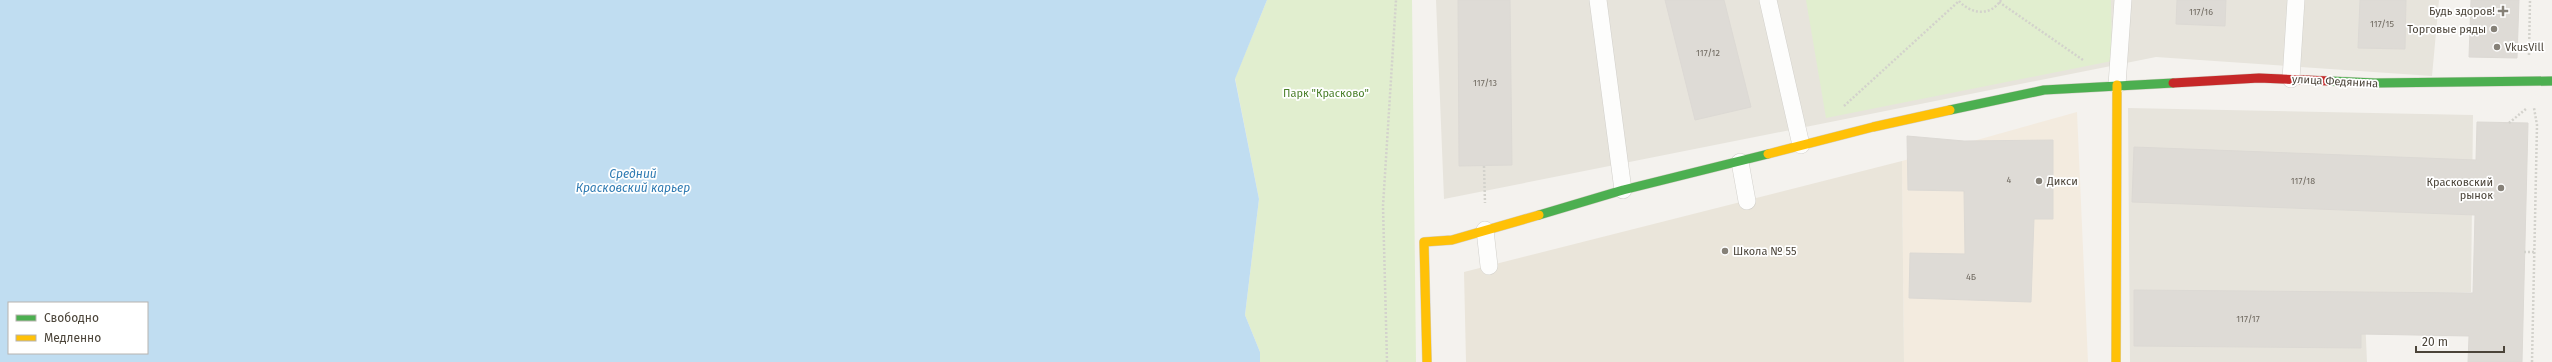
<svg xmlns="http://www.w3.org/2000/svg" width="2552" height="362" viewBox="0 0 2552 362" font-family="'Fira Sans',sans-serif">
	<rect width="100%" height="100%" fill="#f4f2ee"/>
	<path fill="#e7e4dc" d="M1436,0H2439L2432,76L2156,57L1444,199Z
		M2128,108L2473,115L2471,292L2364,294L2367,362H2130Z"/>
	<path fill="#f3ebdf" d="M2077,112L2088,362H1904L1902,161Z"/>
	<path fill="#eae5da" d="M1902,161L1904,362H1466L1464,272Z"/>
	<path fill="#e1eecf" d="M1267,0H1412L1416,362H1260V352L1245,315L1259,199L1235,78Z
		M1806,0H2111L2112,61L1826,118Z"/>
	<path fill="#c0ddf1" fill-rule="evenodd" d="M0,0H1267L1235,79L1259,199L1245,315L1260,352V362H0ZM9,303H147V353H9Z"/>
	<path fill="#dedbd6" stroke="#dcd9d4" d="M1458,0H1510L1512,165L1459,166Z
		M1665,0H1724L1751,107L1695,120Z
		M2177,0H2226L2225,26L2176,24Z
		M2360,0H2406L2405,49L2358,48Z
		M2471,0H2519L2517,58L2469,57Z
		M2477,122L2528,123L2522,362H2468L2469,336L2361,334V348L2134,346V290L2473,293L2475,215L2132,202L2134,147L2476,160Z
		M1907,136L1964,141L2053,140V219H2034L2031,302L1909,298L1910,253L1965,254L1964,191L1908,190Z"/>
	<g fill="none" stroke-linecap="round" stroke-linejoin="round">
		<defs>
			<path id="lane" d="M1598,0L1623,190
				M1768,0L1801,145
				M2291,79L2296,0
				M2117,85L2123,0
				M1740,162L1747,201
				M1485,230L1489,266"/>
			<path id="fast" d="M2330,81L2375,83L2552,81
				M1950,110L2044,90L2173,83
				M1539,215L1623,190L1768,154"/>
			<path id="slow" d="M1768,154L1873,127L1950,110
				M1427,362L1424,242L1452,240L1539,215
				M2116,362L2117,85"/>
			<path id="jam" d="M2173,83L2259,78L2330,81"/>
		</defs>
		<use href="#lane" stroke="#d2d0cb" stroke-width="18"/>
		<use href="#fast" stroke="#d3cfc5" stroke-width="10"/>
		<use href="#slow" stroke="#d3cfc5" stroke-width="10"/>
		<use href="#jam" stroke="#d3cfc5" stroke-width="10"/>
		<path stroke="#d3d2cc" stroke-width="2.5" stroke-dasharray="2 2" stroke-linecap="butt" d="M1959,1C1971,14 1990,17 2001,0
			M1999,2L2083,60
			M2529,55L2530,0
			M1844,106L1959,1
			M2509,123L2527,108
			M1484,166L1485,203
			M2524,252H2534
			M1387,362L1383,206L1396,0
			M2532,362L2537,125L2534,108"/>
		<use href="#lane" stroke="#fdfdfc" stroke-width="17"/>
		<use href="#fast" stroke="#4caf50" stroke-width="9"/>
		<use href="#slow" stroke="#ffc107" stroke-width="9"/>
		<use href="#jam" stroke="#c62828" stroke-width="9"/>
	</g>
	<g fill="#868178" stroke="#fff" stroke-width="1.5">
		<path d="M2501 5h4v4h4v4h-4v4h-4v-4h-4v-4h4z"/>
		<circle cx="2494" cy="29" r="4"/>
		<circle cx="2497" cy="47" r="4"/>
		<circle cx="2039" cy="181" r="4"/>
		<circle cx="2501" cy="188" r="4"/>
		<circle cx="1725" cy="251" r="4"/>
	</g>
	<g text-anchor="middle" stroke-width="3.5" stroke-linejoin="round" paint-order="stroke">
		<g font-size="9" fill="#706a61">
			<text x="2201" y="15">117/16</text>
			<text x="2382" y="27">117/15</text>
			<text x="1708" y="56">117/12</text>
			<text x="1485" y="86">117/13</text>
			<text x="2009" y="183">4</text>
			<text x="2303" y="184">117/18</text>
			<text x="1971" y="280">4Б</text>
			<text x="2248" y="322">117/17</text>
		</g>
		<g font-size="11" fill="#4b4439" stroke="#fff" text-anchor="end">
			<text x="2495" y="15">Будь здоров!</text>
			<text x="2486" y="33">Торговые ряды</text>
			<text x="2505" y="51" text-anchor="start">VkusVill</text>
			<text x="2047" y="185" text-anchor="start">Дикси</text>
			<text x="2493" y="186">Красковский<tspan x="2493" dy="13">рынок</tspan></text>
			<text x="1733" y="255" text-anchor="start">Школа № 55</text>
		</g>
		<g font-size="11" fill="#4b4439" stroke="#fff">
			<text transform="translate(2335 81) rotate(3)" y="4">улица Федянина</text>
		</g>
		<g font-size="11" fill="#4a7f2a" stroke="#fff">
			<text x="1326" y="97">Парк "Красково"</text>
		</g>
		<g font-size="12" font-style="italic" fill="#2e7ab2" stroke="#fff">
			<text x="633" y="178">Средний<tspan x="633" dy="14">Красковский карьер</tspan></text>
		</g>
	</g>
	<rect x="8" y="302" width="140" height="52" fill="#ffffff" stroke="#b7b4b0"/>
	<rect x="16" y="315" width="20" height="6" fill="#4caf50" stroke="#b7b4b0"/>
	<text x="44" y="322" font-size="12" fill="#4b4439">Свободно</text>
	<rect x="16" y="335" width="20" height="6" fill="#ffc107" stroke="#b7b4b0"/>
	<text x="44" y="342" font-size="12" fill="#4b4439">Медленно</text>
	<path d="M2416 346v6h88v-6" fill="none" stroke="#4b4439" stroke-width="2"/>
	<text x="2422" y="346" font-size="12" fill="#4b4439" stroke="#ffffff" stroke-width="3" paint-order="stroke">20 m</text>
</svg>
